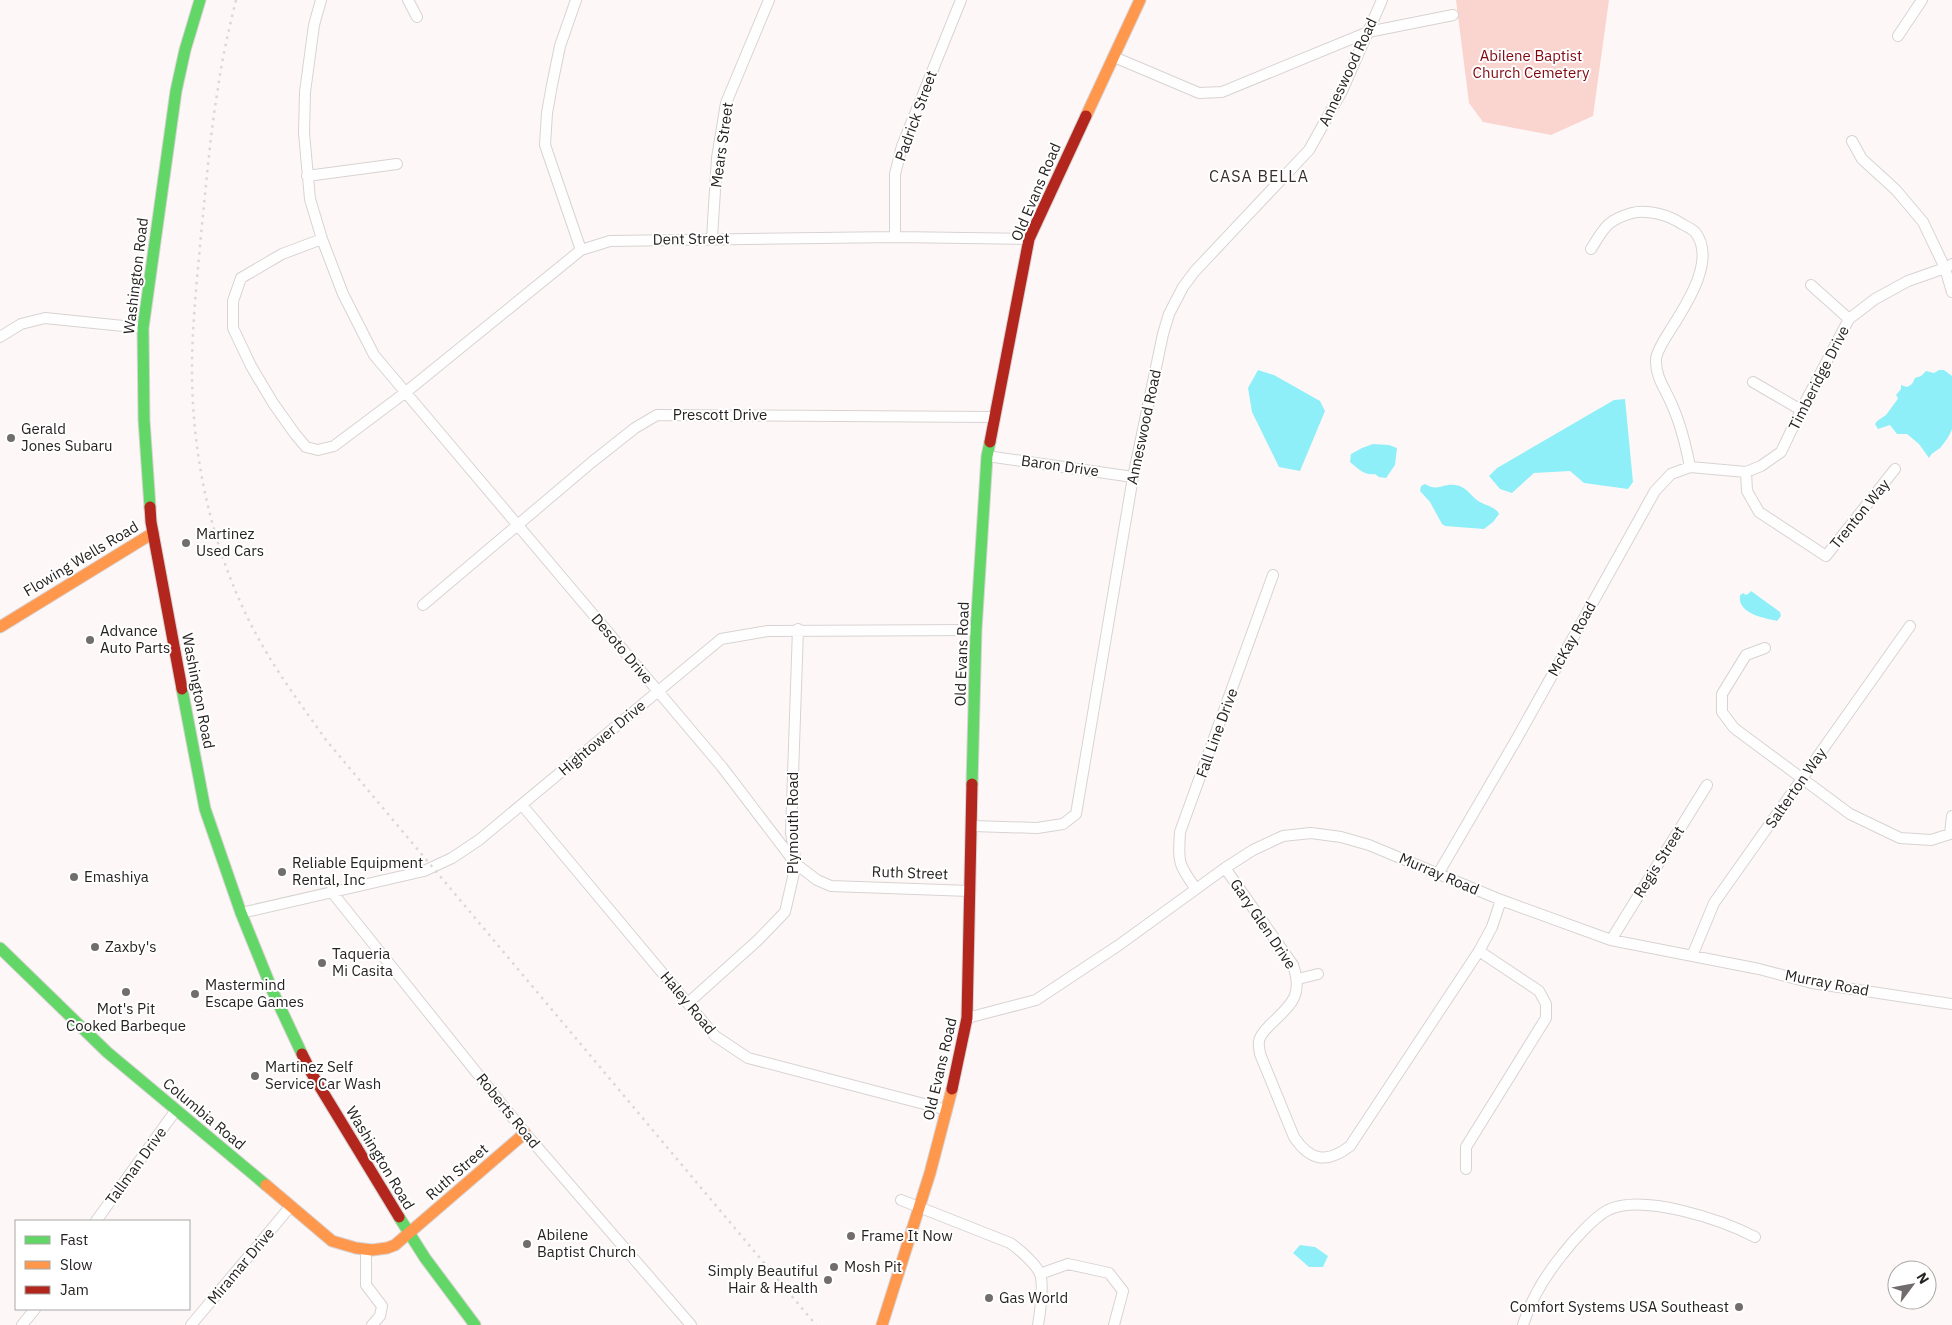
<svg xmlns="http://www.w3.org/2000/svg" width="1952" height="1325" viewBox="0 0 1952 1325" font-family="'IBM Plex Sans',sans-serif">
	<rect width="100%" height="100%" fill="#fdf8f7"/>
	<path fill="#fad4cf" d="M1456,0H1609L1593,116L1551,135L1483,122L1469,103Z"/>
	<path fill="#8feff8" d="M1258,370L1274,375L1320,401L1325,411L1300,471L1279,467L1252,412L1248,388Z
		M1939,370H1944L1952,376V429C1950,435 1945,442 1941,447C1937,451 1932,452 1929,458L1919,444L1907,434H1897L1890,425L1878,429L1875,424L1877,421L1886,415L1897,400L1898,398L1896,395L1901,389V385L1907,387L1912,384L1915,378L1921,376L1926,371L1934,373Z
		M1625,399L1633,482L1628,489L1584,483L1570,471L1534,473L1512,493L1500,489L1489,476L1497,468L1614,400Z
		M1373,444L1389,445L1397,448L1395,465L1386,478L1379,477L1375,474C1365,476 1358,469 1350,462L1351,454L1362,448Z
		M1425,484C1438,492 1443,483 1455,485C1467,486 1471,497 1480,502C1487,506 1496,507 1499,514L1493,522L1484,529L1445,526L1442,524L1430,502L1420,491L1421,486Z
		M1751,591L1780,612L1781,616L1777,621C1764,618 1737,614 1740,595L1744,593L1745,595L1748,594Z
		M1300,1245L1315,1247L1328,1256L1323,1267H1309L1293,1253Z"/>
	<g fill="none" stroke-linecap="round" stroke-linejoin="round">
		<defs>
			<path id="street" d="M321,0L314,25L305,92L304,133L310,199L322,239L343,294L374,355L722,767L796,864L817,880L831,886L970,891
				M408,0L417,17
				M576,0L560,46L552,85L547,113L545,145L581,250
				M1898,36L1922,0
				M1114,57L1199,93L1222,92L1368,32L1453,15
				M1852,141L1862,159L1896,190L1923,222L1945,268L1952,292
				M307,176L397,164
				M895,237V174L902,146L961,0
				M712,238L717,158L726,103L769,0
				M322,239L282,254L241,278L233,301V328L251,366L273,403L295,434L306,447L318,450L334,446L406,392L581,250L610,241L895,237L1029,239
				M1591,249C1604,228 1607,220 1632,213C1647,209 1669,215 1682,224C1686,226 1692,229 1695,232C1717,259 1686,305 1671,329C1666,337 1657,350 1656,359C1655,377 1666,390 1672,405C1681,425 1686,446 1690,467
				M1811,285L1849,319
				M0,337L21,324L45,318L143,328
				M1753,382L1801,410
				M987,456L1133,477
				M1746,472L1747,491L1759,512L1826,556L1895,469
				M423,605L592,462L635,428L657,415L994,417
				M1765,648L1746,655L1722,694V712L1734,728L1850,814L1900,838L1931,840L1950,834L1952,816
				M522,805L715,1036L748,1058L947,1110
				M973,826L1037,828L1063,824L1076,814L1133,477L1163,334L1169,314L1183,287L1195,271L1309,150L1342,91L1382,0
				M1225,868L1293,965C1304,997 1290,1005 1269,1026C1265,1030 1259,1037 1259,1042C1258,1046 1260,1051 1260,1054L1294,1137C1310,1161 1327,1164 1350,1146L1479,951L1492,927L1501,900
				M1438,874L1516,740L1655,491L1671,474L1690,467L1746,472L1761,466L1781,452L1801,410L1849,319L1875,299L1908,281L1945,268L1952,264
				M1196,889C1178,864 1178,862 1180,832L1273,575
				M331,891L525,1133L691,1325
				M241,913L424,871L452,858L479,840L721,639L768,631L976,630
				M1611,940L1707,785
				M1692,956L1714,903L1910,626
				M1298,979L1318,974
				M688,1003L758,940L785,912L796,864L791,833L798,629
				M967,1018L1036,1000L1119,945L1225,868L1253,850L1283,836L1311,833L1341,837L1369,845L1501,900L1611,940L1759,969L1812,983L1952,1004
				M1466,1169V1147L1546,1018V1004L1539,991L1479,951
				M901,1200L1010,1243C1019,1249 1037,1265 1040,1274C1044,1284 1040,1314 1038,1325
				M96,1221L176,1110
				M366,1250V1285L382,1306L380,1316L372,1325
				M1040,1274L1068,1264L1109,1273L1123,1291L1114,1325
				M22,1325L35,1309
				M191,1325L290,1207
				M1523,1325C1531,1299 1545,1276 1562,1255C1572,1242 1593,1218 1608,1210C1643,1193 1722,1220 1755,1237"/>
			<path id="fast" d="M150,507L144,420L143,328L176,91L185,50L200,0
				M182,689L205,809L241,913L273,992L302,1054
				M972,784L976,630L987,456L990,442
				M0,948L107,1052L266,1185
				M399,1217L425,1258L475,1325"/>
			<path id="slow" d="M1086,116L1140,0
				M0,627L153,533
				M266,1185L332,1241L356,1248L372,1250L387,1248L395,1245L525,1133
				M882,1325L930,1173L952,1089"/>
			<path id="jam" d="M990,442L1029,239L1086,116
				M150,507L151,522L182,689
				M302,1054L312,1074L399,1217
				M952,1089L967,1018L972,784"/>
		</defs>
		<use href="#street" stroke="#d8d3d2" stroke-width="12"/>
		<use href="#fast" stroke="#d8d3d2" stroke-width="13"/>
		<use href="#slow" stroke="#d8d3d2" stroke-width="13"/>
		<use href="#jam" stroke="#d8d3d2" stroke-width="13"/>
		<use href="#street" stroke="#fffefe" stroke-width="10"/>
		<use href="#fast" stroke="#63d668" stroke-width="11"/>
		<use href="#slow" stroke="#ff974d" stroke-width="11"/>
		<use href="#jam" stroke="#b3261e" stroke-width="11"/>
		<path stroke="#dad9d8" stroke-width="2.5" stroke-dasharray="2.5 5" stroke-linecap="butt" d="M236,0C229,29 222,58 218,88C210,136 206,186 201,235C197,280 192,325 192,370C192,466 216,567 265,650C283,681 305,710 326,740L816,1325"/>
	</g>
	<g fill="#716d6c" stroke="#fff" stroke-width="2">
		<circle cx="11" cy="438" r="5"/>
		<circle cx="186" cy="543" r="5"/>
		<circle cx="90" cy="640" r="5"/>
		<circle cx="282" cy="872" r="5"/>
		<circle cx="74" cy="877" r="5"/>
		<circle cx="95" cy="947" r="5"/>
		<circle cx="322" cy="963" r="5"/>
		<circle cx="126" cy="992" r="5"/>
		<circle cx="195" cy="994" r="5"/>
		<circle cx="255" cy="1076" r="5"/>
		<circle cx="851" cy="1236" r="5"/>
		<circle cx="527" cy="1244" r="5"/>
		<circle cx="834" cy="1267" r="5"/>
		<circle cx="828" cy="1280" r="5"/>
		<circle cx="989" cy="1298" r="5"/>
		<circle cx="1739" cy="1307" r="5"/>
	</g>
	<g text-anchor="middle" stroke-width="4" stroke-linejoin="round" paint-order="stroke">
		<g font-size="15" fill="#800610" stroke="#fff">
			<text x="1531" y="61">Abilene Baptist<tspan x="1531" dy="17">Church Cemetery</tspan></text>
		</g>
		<g font-size="15" fill="#262221" stroke="#fff">
			<text transform="translate(1348 72) rotate(-65)" y="5">Anneswood Road</text>
			<text transform="translate(916 116) rotate(-70)" y="5">Padrick Street</text>
			<text transform="translate(722 145) rotate(-82)" y="5">Mears Street</text>
			<text transform="translate(1036 192) rotate(-67)" y="5">Old Evans Road</text>
			<text transform="translate(691 239) rotate(-1)" y="5">Dent Street</text>
			<text transform="translate(136 276) rotate(-83)" y="5">Washington Road</text>
			<text transform="translate(1819 378) rotate(-63)" y="5">Timberidge Drive</text>
			<text x="720" y="420">Prescott Drive</text>
			<text transform="translate(1144 427) rotate(-78)" y="5">Anneswood Road</text>
			<text transform="translate(1060 466) rotate(8)" y="5">Baron Drive</text>
			<text transform="translate(1860 514) rotate(-51)" y="5">Trenton Way</text>
			<text transform="translate(81 559) rotate(-31)" y="5">Flowing Wells Road</text>
			<text transform="translate(1572 639) rotate(-61)" y="5">McKay Road</text>
			<text transform="translate(622 649) rotate(50)" y="5">Desoto Drive</text>
			<text transform="translate(962 654) rotate(-88)" y="5">Old Evans Road</text>
			<text transform="translate(198 691) rotate(79)" y="5">Washington Road</text>
			<text transform="translate(1217 733) rotate(-70)" y="5">Fall Line Drive</text>
			<text transform="translate(602 738) rotate(-40)" y="5">Hightower Drive</text>
			<text transform="translate(1796 788) rotate(-55)" y="5">Salterton Way</text>
			<text transform="translate(793 823) rotate(-90)" y="5">Plymouth Road</text>
			<text transform="translate(1659 862) rotate(-58)" y="5">Regis Street</text>
			<text transform="translate(910 873) rotate(2)" y="5">Ruth Street</text>
			<text transform="translate(1439 874) rotate(23)" y="5">Murray Road</text>
			<text transform="translate(1263 924) rotate(56)" y="5">Gary Glen Drive</text>
			<text transform="translate(1827 983) rotate(11)" y="5">Murray Road</text>
			<text transform="translate(688 1003) rotate(50)" y="5">Haley Road</text>
			<text transform="translate(940 1069) rotate(-77)" y="5">Old Evans Road</text>
			<text transform="translate(508 1111) rotate(51)" y="5">Roberts Road</text>
			<text transform="translate(204 1114) rotate(40)" y="5">Columbia Road</text>
			<text transform="translate(380 1158) rotate(59)" y="5">Washington Road</text>
			<text transform="translate(136 1166) rotate(-54)" y="5">Tallman Drive</text>
			<text transform="translate(457 1172) rotate(-41)" y="5">Ruth Street</text>
			<text transform="translate(241 1266) rotate(-50)" y="5">Miramar Drive</text>
		</g>
		<g font-size="15" fill="#262221" stroke="#fff" text-anchor="start">
			<text x="21" y="434">Gerald<tspan x="21" dy="17">Jones Subaru</tspan></text>
			<text x="196" y="539">Martinez<tspan x="196" dy="17">Used Cars</tspan></text>
			<text x="100" y="636">Advance<tspan x="100" dy="17">Auto Parts</tspan></text>
			<text x="292" y="868">Reliable Equipment<tspan x="292" dy="17">Rental, Inc</tspan></text>
			<text x="84" y="882">Emashiya</text>
			<text x="105" y="952">Zaxby's</text>
			<text x="332" y="959">Taqueria<tspan x="332" dy="17">Mi Casita</tspan></text>
			<text x="205" y="990">Mastermind<tspan x="205" dy="17">Escape Games</tspan></text>
			<text x="126" y="1014" text-anchor="middle">Mot's Pit<tspan x="126" dy="17">Cooked Barbeque</tspan></text>
			<text x="265" y="1072">Martinez Self<tspan x="265" dy="17">Service Car Wash</tspan></text>
			<text x="537" y="1240">Abilene<tspan x="537" dy="17">Baptist Church</tspan></text>
			<text x="861" y="1241">Frame It Now</text>
			<text x="844" y="1272">Mosh Pit</text>
			<text x="818" y="1276" text-anchor="end">Simply Beautiful<tspan x="818" dy="17">Hair &amp; Health</tspan></text>
			<text x="999" y="1303">Gas World</text>
			<text x="1729" y="1312" text-anchor="end">Comfort Systems USA Southeast</text>
		</g>
		<g font-size="16" letter-spacing="1" fill="#362d2c" stroke="#fff">
			<text x="1259" y="182">CASA BELLA</text>
		</g>
	</g>
	<rect x="15" y="1220" width="175" height="90" fill="#ffffff" stroke="#a8a7a6"/>
	<rect x="25" y="1236" width="25" height="8" fill="#63d668" stroke="#a8a7a6"/>
	<text x="60" y="1245" font-size="15" fill="#262221">Fast</text>
	<rect x="25" y="1261" width="25" height="8" fill="#ff974d" stroke="#a8a7a6"/>
	<text x="60" y="1270" font-size="15" fill="#262221">Slow</text>
	<rect x="25" y="1286" width="25" height="8" fill="#b3261e" stroke="#a8a7a6"/>
	<text x="60" y="1295" font-size="15" fill="#262221">Jam</text>
	<g transform="translate(1912 1285) rotate(58)"><circle r="24" fill="#ffffff" stroke="#a8a7a6"/>
	<path d="M0-4L9 19L0 12L-9 19Z" fill="#716d6c"/>
	<text y="-8" font-size="14" font-weight="bold" text-anchor="middle" fill="#262221">N</text>
	</g>
</svg>
